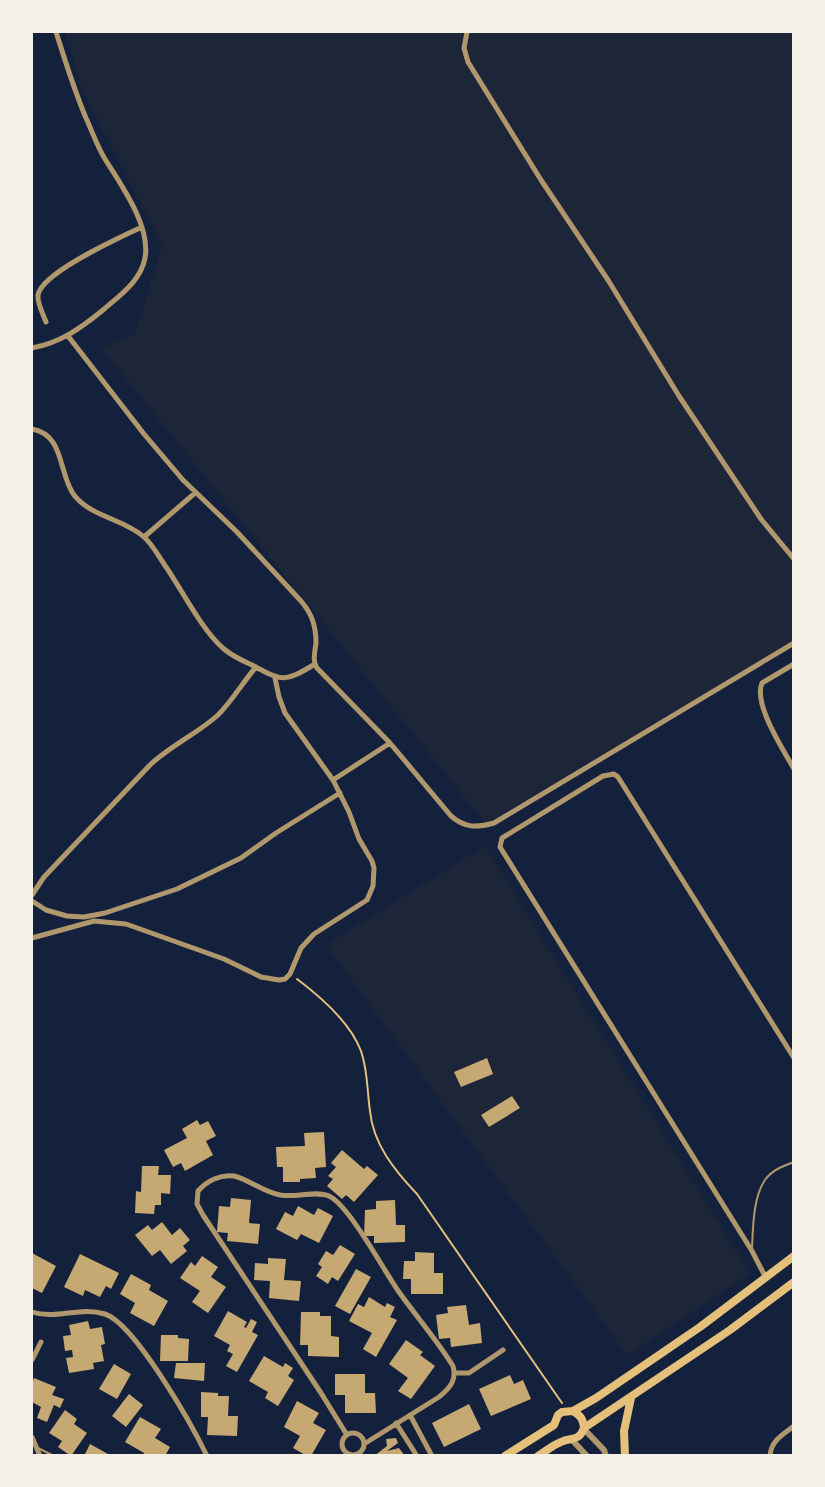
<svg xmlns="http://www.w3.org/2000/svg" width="825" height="1487" viewBox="0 0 825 1487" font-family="'Sofia Sans Condensed',sans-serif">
	<rect width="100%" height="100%" fill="#14213d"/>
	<path fill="#1d2539" d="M65,32H793V640L486,824L101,348L135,334L162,246L82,90Z
		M485,846L750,1273L627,1355L326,945Z"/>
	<path fill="#c6a872" d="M487,1058L493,1074L461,1087L454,1072Z
		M512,1096L520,1108L489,1127L481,1115Z
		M197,1120L200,1125L208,1121L216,1136L206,1141L213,1155L185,1171L181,1163L173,1167L164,1150L187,1138L182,1129Z
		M324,1132L326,1167L315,1168L316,1178L300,1179V1182H283V1167H277L276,1147L305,1146L304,1133Z
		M342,1150L364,1169L367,1166L378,1175L354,1202L346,1195L342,1199L327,1186L333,1179L328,1176L336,1167L331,1163Z
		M142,1166H159L158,1175H171L170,1194L161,1193V1205H155L154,1214L135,1213L136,1191L141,1192Z
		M231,1198L251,1200L249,1223L260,1224L258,1244L227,1241L228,1233L217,1232L219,1206L230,1207Z
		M395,1200L396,1225H405V1242L374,1243V1236H364L365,1210L376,1209V1201Z
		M298,1206L314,1215L318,1208L333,1216L319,1243L301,1234L297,1240L276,1229L285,1212L293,1216Z
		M162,1222L172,1235L180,1228L190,1240L183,1246L187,1251L171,1264L160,1250L152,1256L135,1235L148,1225L152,1230Z
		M340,1245L355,1254L338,1281L332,1277L328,1284L316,1276L322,1267L318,1264L326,1251L333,1255Z
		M415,1252L434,1253V1273H443V1294H411V1279H403L404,1261H415Z
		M32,1253L56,1266L42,1293L32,1288Z
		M80,1254L119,1273L111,1289L106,1286L100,1297L85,1290L83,1296L64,1287Z
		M202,1256L218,1267L211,1277L226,1287L208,1313L192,1302L200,1291L180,1278L191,1262L195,1266Z
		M268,1258L286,1259L284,1280L301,1281L299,1301L269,1298L270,1281L254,1280L255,1263L268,1264Z
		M356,1269L371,1277L350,1314L335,1306Z
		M131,1274L151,1285L149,1290L168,1301L154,1326L130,1313L135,1303L120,1294Z
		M369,1297L385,1307L387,1303L395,1307L390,1317L397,1320L376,1357L363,1349L372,1333L349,1321L358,1304L364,1307Z
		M466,1305L469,1325L480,1323L482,1343L451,1347L450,1338L439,1339L436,1315L448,1313L447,1307Z
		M228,1311L247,1322L244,1327L246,1328L251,1319L257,1322L252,1332L258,1335L237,1372L226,1366L233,1354L227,1351L230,1345L214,1336Z
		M301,1312H320V1316H331V1336L339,1337V1357L308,1356V1345H300Z
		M88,1321L90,1329L102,1327L105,1344L101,1345L104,1361L93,1363L94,1369L69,1373L66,1358L73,1357L72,1350L65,1351L63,1336L71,1335L69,1325Z
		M161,1335H178V1338L189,1339L188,1361H160Z
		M406,1340L423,1352L420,1355L435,1366L411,1399L398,1391L408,1378L389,1364Z
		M264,1356L283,1367L285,1363L293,1368L288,1376L294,1380L278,1406L265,1398L268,1392L249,1381Z
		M176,1363H205L204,1381L174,1378Z
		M114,1364L131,1374L117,1399L99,1389Z
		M335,1374H365V1393H375L376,1413H345V1395H335Z
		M510,1375L514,1384L523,1380L531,1399L491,1416L479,1389Z
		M34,1378L56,1387L52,1395L64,1399L60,1408L54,1405L47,1422L37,1418L41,1407L32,1402V1384Z
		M201,1392L218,1393V1396H229L228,1416H238L237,1436L207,1435L208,1417H201Z
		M129,1394L143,1405L126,1427L112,1416Z
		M297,1401L319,1413L313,1423L326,1430L311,1456H307L293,1448L300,1436L284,1427Z
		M469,1404L481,1429L444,1447L432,1423Z
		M65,1410L77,1419L74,1424L87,1433L71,1456L58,1447L62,1441L49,1433Z
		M140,1417L161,1429L155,1438L170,1447L165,1456H143L144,1453L125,1442Z
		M396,1438L398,1443L387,1451L399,1448L405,1456H374L387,1446L386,1439Z
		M90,1444L108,1454L107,1456H84Z"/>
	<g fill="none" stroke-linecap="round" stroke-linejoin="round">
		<path stroke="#e5c07b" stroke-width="2" d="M297,979C321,997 350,1022 361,1051C368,1071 367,1091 370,1111C373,1144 395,1171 417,1194L562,1403"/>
		<path stroke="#b1986c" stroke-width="2" d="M752,1249C753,1228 753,1197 765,1180C772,1170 783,1166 794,1162
			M38,1448L54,1456"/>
		<path stroke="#b1986c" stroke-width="5" d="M467,32L464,48L468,62L541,180L608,280L679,396L761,519L794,559
			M46,322C43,314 37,303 38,295C42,272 121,237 142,227
			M68,336L144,434L183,480L237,532L301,601C312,614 316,626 316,643C315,652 312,660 317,668L390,743L451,816C465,828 476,828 494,823L794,643
			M32,348C60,343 81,328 103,310C119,296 141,281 145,258C151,226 121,185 105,159C97,146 92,131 86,118C74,90 65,60 56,32
			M32,429C65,435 58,473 74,495C91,517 124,519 144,537C153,545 159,557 166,567C182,590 203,632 224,649C232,656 243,661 252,665C282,681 284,683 315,664
			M144,537L195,493
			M794,664L762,683C753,704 783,749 794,769
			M333,780L390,743
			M32,895L44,877L150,765C171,745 197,734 218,715C232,701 243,682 256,667
			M32,901L46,910L67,916L84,917L105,913L177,889L241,858L276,833L340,793
			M32,938L94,921L126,924L224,959L261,977L279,980L285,979L290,974L301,948L314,934L367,900L373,886L374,868L372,861L359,839L349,812L333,780L285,713L279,697L275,678
			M766,1278L752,1251L500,847L502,838L603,776L614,774L618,777L794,1058
			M32,1312C56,1320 80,1306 105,1314C135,1324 192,1425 207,1456
			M32,1360L41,1342
			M455,1373H469L503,1350
			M410,1415L432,1456
			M396,1423L417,1456
			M342 1444a11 11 0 1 1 22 0a11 11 0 1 1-22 0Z
			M347,1435L321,1393L203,1215L197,1204L198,1191C207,1181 220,1174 234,1176C250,1180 263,1192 280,1195C296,1198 316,1190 329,1196C349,1205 384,1271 399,1292C416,1316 437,1340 453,1366C457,1380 450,1388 439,1397L364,1444
			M32,1437L40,1456
			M770,1456C771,1441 782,1435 794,1426"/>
		<path stroke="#b1986c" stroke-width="6" d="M584,1429L604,1450L606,1456
			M573,1441L587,1456"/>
		<path stroke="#e5c07b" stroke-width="8" d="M573,1411C581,1416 583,1419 584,1428
			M505,1456L554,1425L558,1415L562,1412L573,1411L596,1398L700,1327L794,1256
			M538,1456C546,1451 553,1445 561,1442C571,1437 579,1442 584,1428L730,1330L794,1282
			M625,1456L624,1431L631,1398"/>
	</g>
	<rect width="825" height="1487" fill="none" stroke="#f6f1e7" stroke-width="66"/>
</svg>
